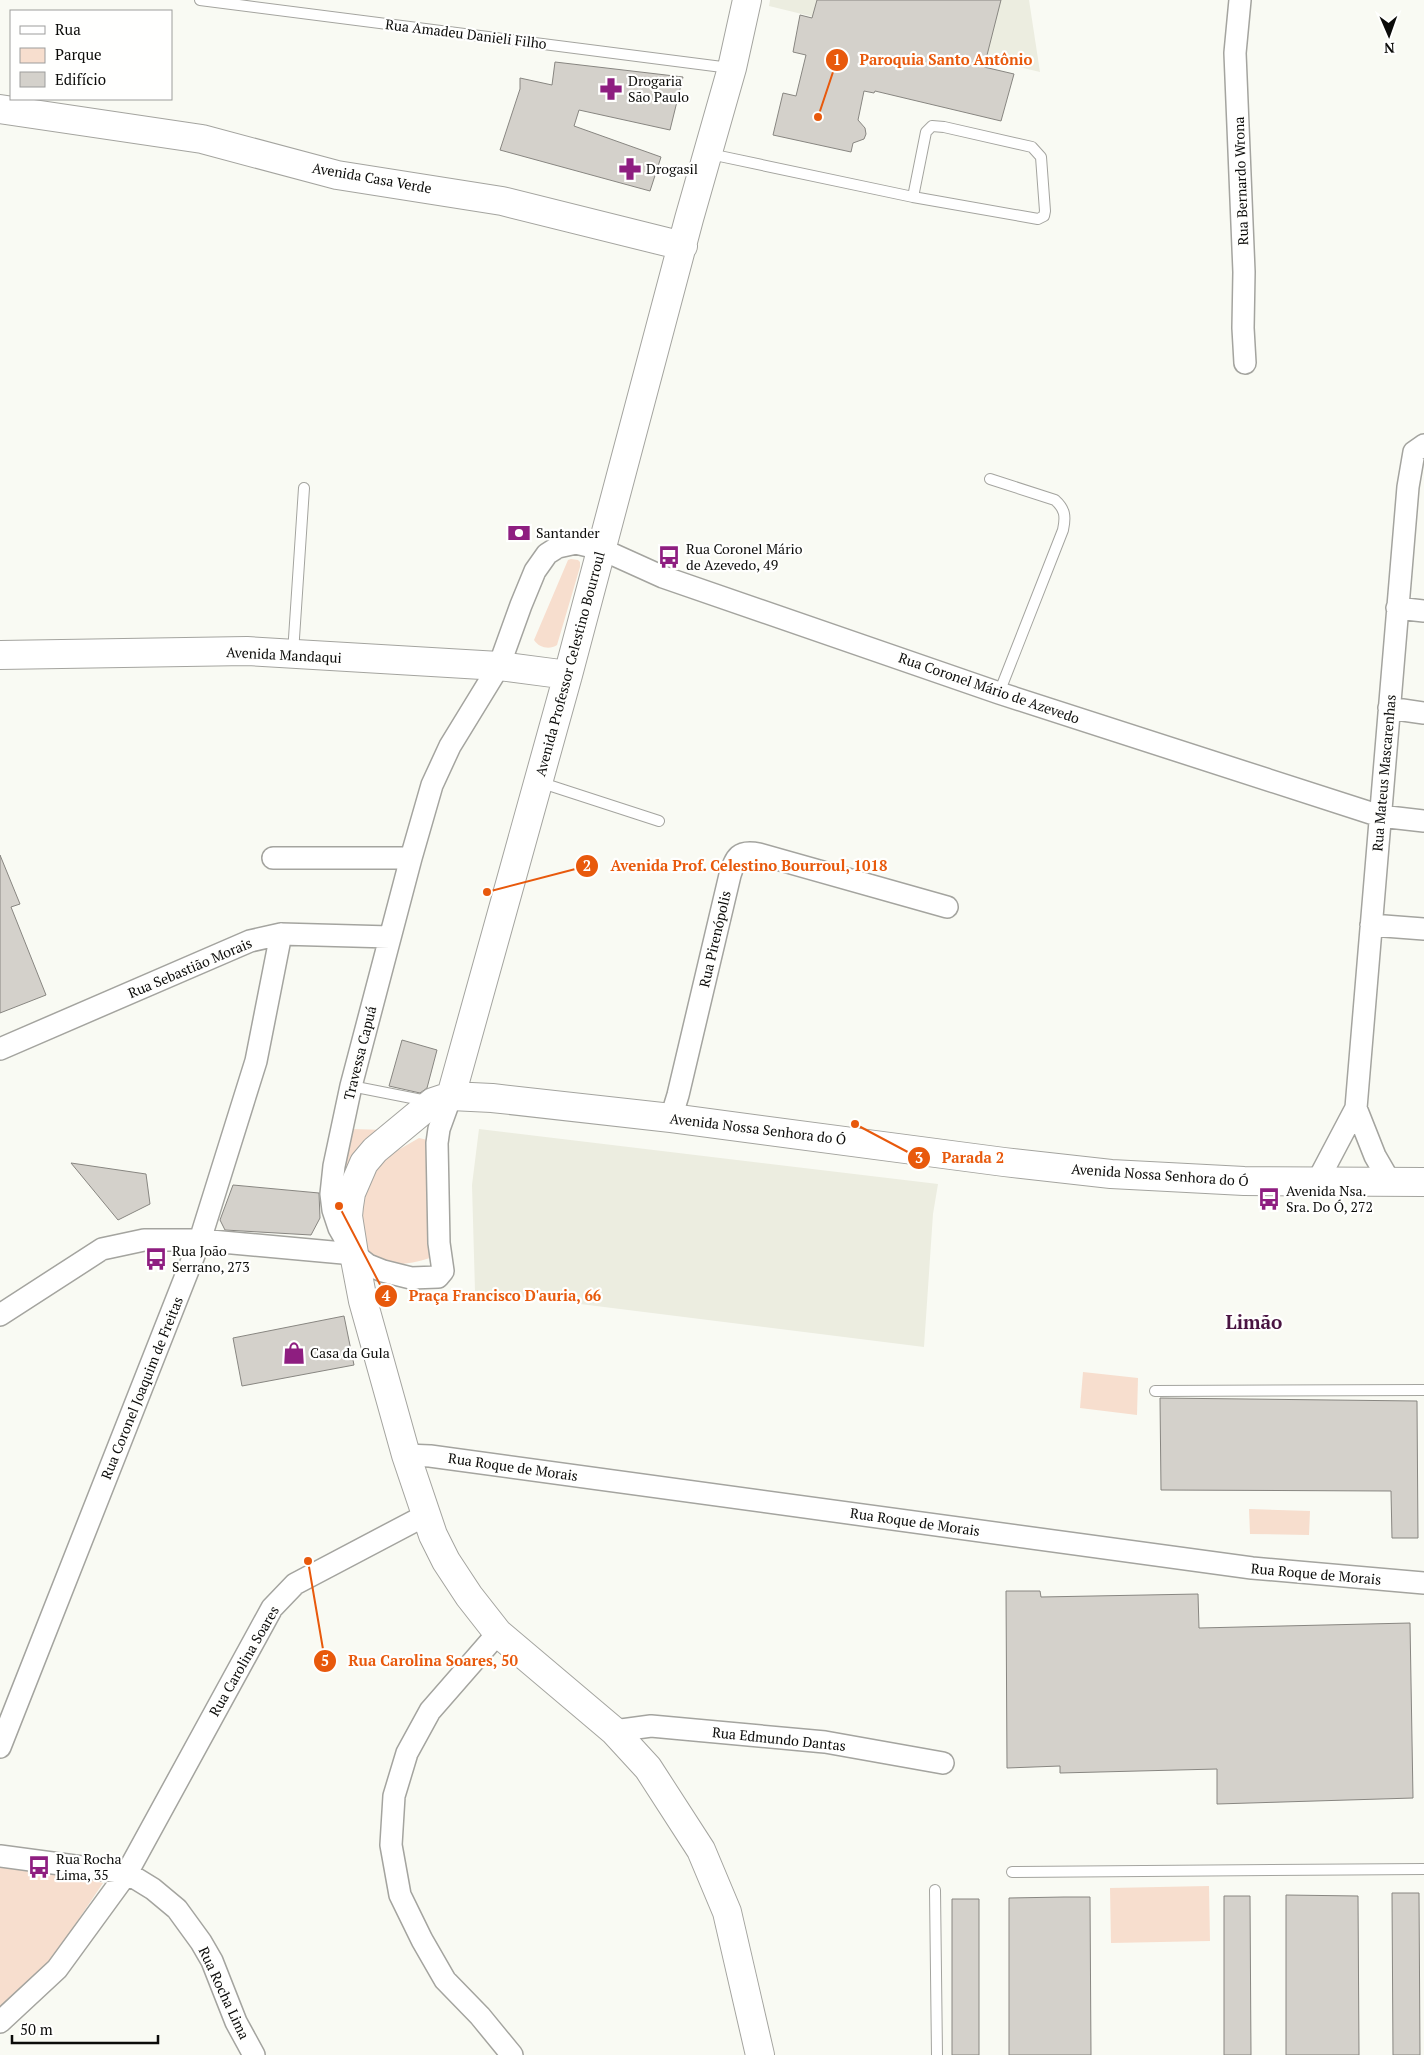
<svg xmlns="http://www.w3.org/2000/svg" width="1424" height="2055" viewBox="0 0 1424 2055" font-family="'PT Serif',serif">
	<rect width="100%" height="100%" fill="#f9faf3"/>
	<path fill="#ecede0" d="M770,0H1029L1040,72L769,6Z
		M479,1129L938,1184L933,1214L924,1347L475,1291L472,1185Z"/>
	<path fill="#f7dece" d="M571,559L578,560L580,562V567L557,645C550,650 539,648 534,640L568,560Z
		M351,1129L387,1130L335,1196Z
		M419,1138L432,1141L434,1241L430,1258C408,1265 384,1268 364,1256L356,1204L374,1164Z
		M1083,1372L1138,1378L1137,1415L1080,1408Z
		M1249,1509L1310,1511L1309,1535L1250,1534Z
		M0,1860L103,1883L48,1965L0,2008Z
		M1209,1886L1210,1941L1111,1943L1110,1888Z"/>
	<path fill="#d4d1cb" stroke="#888681" d="M817,0H1001L984,67L1014,74L1001,121L875,91L874,93L864,91L858,120L865,128L866,134L864,139L853,143L851,152L773,135L783,93L796,96L806,55L793,52L800,15L812,18Z
		M555,62L683,77L670,130L579,110L574,126L661,157L650,191L500,150L520,89V78L552,85Z
		M0,855L20,904L11,907L46,995L0,1013Z
		M402,1040L437,1050L427,1088L420,1093L389,1086Z
		M71,1163L146,1174L150,1204L118,1220Z
		M233,1185L319,1193L320,1218L311,1235L225,1230L220,1220Z
		M344,1316L354,1365L242,1386L233,1338Z
		M1160,1398L1417,1401L1418,1538H1392L1391,1491L1161,1490Z
		M1006,1591H1040L1041,1597L1198,1594L1199,1628L1410,1623L1413,1798L1217,1804V1769L1060,1773V1766L1007,1768Z
		M1392,1893H1419L1420,2055H1393Z
		M1286,1895L1358,1896L1359,2055H1286Z
		M1224,1896H1250L1251,2055H1224Z
		M1064,1897H1090L1091,2055H1009V1898Z
		M952,1899H979V2055H952Z"/>
	<g fill="none" stroke-linecap="round" stroke-linejoin="round">
		<defs>
			<path id="lane" d="M200,0L730,68
				M710,154L913,197L1038,219L1044,216L1045,211L1041,157L1032,147L944,127L932,126L926,132L913,197
				M990,479L1055,500C1065,509 1066,516 1063,530L999,693
				M293,653L304,488
				M539,782L659,821
				M351,1086L427,1101
				M1155,1391L1424,1390
				M1012,1872L1424,1869
				M935,1890L937,2055"/>
			<path id="street" d="M1240,0L1235,53L1244,272L1243,328L1245,363
				M1397,608L1424,611
				M1389,708L1424,713
				M273,858H411
				M1371,925L1424,929
				M0,1049L250,941L281,934L390,937
				M451,1096L439,1129L437,1143L439,1243L443,1271L438,1277L411,1278L383,1271L368,1265L354,1254L339,1228L333,1210L331,1194L334,1166L351,1086L411,858L432,785L450,746L499,666L521,605L535,571L547,554L558,547L576,543L601,549L663,577L999,693L1380,816L1424,821
				M1356,1108L1375,1156L1390,1182
				M671,1118L678,1095L730,875C736,857 738,850 759,854L947,907
				M1317,1182L1356,1108L1408,487L1414,452L1424,445
				M0,1315L102,1249L144,1240H200L354,1254
				M406,1455L430,1456L1252,1568L1424,1583
				M498,1633L430,1711L407,1753L394,1796L391,1845L400,1895L422,1940L445,1980L480,2016L512,2055
				M614,1731L651,1726L825,1742L943,1763
				M0,1747L200,1240L256,1061L281,934
				M0,1856L127,1873L153,1889L177,1909L201,1942L212,1961L236,2022L254,2055
				M0,2022L57,1969L127,1873L272,1608L295,1584L426,1515"/>
			<path id="secondary" d="M0,109L202,139L337,175L502,201L683,246
				M0,655L247,651L499,666L568,675
				M451,1096L568,675L689,219L732,68L747,0
				M760,2055L727,1912L701,1850L648,1768L614,1731L498,1633L469,1596L446,1561L433,1535L406,1455L363,1301L354,1254L348,1216L349,1206L351,1193L364,1163L375,1150L433,1102L451,1096L492,1098L671,1118L1004,1162L1111,1174L1244,1181L1424,1182"/>
		</defs>
		<use href="#lane" stroke="#a4a49f" stroke-width="12"/>
		<use href="#street" stroke="#a4a49f" stroke-width="24"/>
		<use href="#secondary" stroke="#a4a49f" stroke-width="30"/>
		<use href="#lane" stroke="#fff" stroke-width="10"/>
		<use href="#street" stroke="#fff" stroke-width="21"/>
		<use href="#secondary" stroke="#fff" stroke-width="28"/>
	</g>
	<defs>
		<symbol id="pharmacy-bare" viewBox="-9 -9 18 18"><path d="M-2-6h4v4h4v4h-4v4h-4v-4h-4v-4h4Z" fill="#8e1e80" stroke="#fffffe" stroke-width="2.5" paint-order="stroke"/></symbol>
		<symbol id="bank-bare" viewBox="-9 -9 18 18"><path d="M-6-4H6V4H-6ZM0-2.3a2.3 2.3 0 1 0 0 4.6a2.3 2.3 0 1 0 0-4.6Z" fill="#8e1e80" stroke="#fffffe" stroke-width="2.5" paint-order="stroke"/></symbol>
		<symbol id="bus-bare" viewBox="-9 -9 18 18"><path d="M-5-6H5V4H4V6H2V4H-2V6H-4V4H-5ZM-3.5-4V0h7V-4ZM-3.5 1.2v1.5H-2V1.2ZM2 1.2v1.5H3.5V1.2Z" fill="#8e1e80" stroke="#fffffe" stroke-width="2.5" paint-order="stroke"/></symbol>
		<symbol id="shop-bare" viewBox="-9 -9 18 18"><path d="M-5-2.5h2.3a2.7 3.5 0 0 1 5.4 0H5L5.5 6h-11ZM-1.5-2.5h3a1.5 2.3 0 0 0-3 0Z" fill="#8e1e80" stroke="#fffffe" stroke-width="2.5" paint-order="stroke"/></symbol>
	</defs>
	<g fill-rule="evenodd">
		<use href="#pharmacy-bare" x="595" y="73" width="32" height="32"/>
		<use href="#pharmacy-bare" x="614" y="153" width="32" height="32"/>
		<use href="#bank-bare" x="503" y="517" width="32" height="32"/>
		<use href="#bus-bare" x="653" y="541" width="32" height="32"/>
		<use href="#bus-bare" x="1253" y="1183" width="32" height="32"/>
		<use href="#bus-bare" x="140" y="1243" width="32" height="32"/>
		<use href="#shop-bare" x="278" y="1337" width="32" height="32"/>
		<use href="#bus-bare" x="23" y="1851" width="32" height="32"/>
	</g>
	<g text-anchor="middle" stroke-width="4.5" stroke-linejoin="round" paint-order="stroke">
		<g font-size="14" fill="#0b0b09" stroke="#fffffe">
			<text transform="translate(466 34) rotate(7)" y="5">Rua Amadeu Danieli Filho</text>
			<text transform="translate(372 178) rotate(10)" y="5">Avenida Casa Verde</text>
			<text transform="translate(1241 181) rotate(-92)" y="5">Rua Bernardo Wrona</text>
			<text transform="translate(284 655) rotate(3)" y="5">Avenida Mandaqui</text>
			<text transform="translate(570 664) rotate(-75)" y="5">Avenida Professor Celestino Bourroul</text>
			<text transform="translate(989 688) rotate(19)" y="5">Rua Coronel Mário de Azevedo</text>
			<text transform="translate(1384 773) rotate(-85)" y="5">Rua Mateus Mascarenhas</text>
			<text transform="translate(715 939) rotate(-77)" y="5">Rua Pirenópolis</text>
			<text transform="translate(190 968) rotate(-23)" y="5">Rua Sebastião Morais</text>
			<text transform="translate(360 1053) rotate(-76)" y="5">Travessa Capuá</text>
			<text transform="translate(758 1129) rotate(7)" y="5">Avenida Nossa Senhora do Ó</text>
			<text transform="translate(1160 1175) rotate(4)" y="5">Avenida Nossa Senhora do Ó</text>
			<text transform="translate(142 1388) rotate(-68)" y="5">Rua Coronel Joaquim de Freitas</text>
			<text transform="translate(513 1467) rotate(8)" y="5">Rua Roque de Morais</text>
			<text transform="translate(915 1522) rotate(8)" y="5">Rua Roque de Morais</text>
			<text transform="translate(1316 1574) rotate(5)" y="5">Rua Roque de Morais</text>
			<text transform="translate(244 1661) rotate(-60)" y="5">Rua Carolina Soares</text>
			<text transform="translate(779 1739) rotate(6)" y="5">Rua Edmundo Dantas</text>
			<text transform="translate(224 1993) rotate(65)" y="5">Rua Rocha Lima</text>
		</g>
		<g font-size="14" fill="#0b0b09" stroke="#fffffe" text-anchor="start">
			<text x="628" y="86">Drogaria<tspan x="628" dy="16">São Paulo</tspan></text>
			<text x="646" y="174">Drogasil</text>
			<text x="536" y="538">Santander</text>
			<text x="686" y="554">Rua Coronel Mário<tspan x="686" dy="16">de Azevedo, 49</tspan></text>
			<text x="1286" y="1196">Avenida Nsa.<tspan x="1286" dy="16">Sra. Do Ó, 272</tspan></text>
			<text x="172" y="1256">Rua João<tspan x="172" dy="16">Serrano, 273</tspan></text>
			<text x="310" y="1358">Casa da Gula</text>
			<text x="56" y="1864">Rua Rocha<tspan x="56" dy="16">Lima, 35</tspan></text>
		</g>
		<g font-size="19" font-weight="bold" fill="#491441" stroke="#fffffe">
			<text x="1254" y="1329">Limão</text>
		</g>
	</g>
	<path fill="none" stroke="#e8590c" stroke-width="2" d="M818 117L837 60M487 892L587 866M855 1124L919 1158M339 1206L386 1296M308 1561L325 1661"/>
	<g fill="#e8590c" stroke="#fffffe" stroke-width="2">
		<circle cx="818" cy="117" r="5"/>
		<circle cx="487" cy="892" r="5"/>
		<circle cx="855" cy="1124" r="5"/>
		<circle cx="339" cy="1206" r="5"/>
		<circle cx="308" cy="1561" r="5"/>
		<circle cx="837" cy="60" r="12"/>
		<circle cx="587" cy="866" r="12"/>
		<circle cx="919" cy="1158" r="12"/>
		<circle cx="386" cy="1296" r="12"/>
		<circle cx="325" cy="1661" r="12"/>
	</g>
	<g font-size="15" text-anchor="middle" font-weight="bold" fill="#fff">
		<text x="837" y="65">1</text>
		<text x="587" y="871">2</text>
		<text x="919" y="1163">3</text>
		<text x="386" y="1301">4</text>
		<text x="325" y="1666">5</text>
	</g>
	<g font-size="15" text-anchor="middle" font-weight="bold" fill="#e8590c" stroke="#fffffe" stroke-width="4.5" stroke-linejoin="round" paint-order="stroke">
		<text x="946" y="65">Paroquia Santo Antônio</text>
		<text x="749" y="871">Avenida Prof. Celestino Bourroul, 1018</text>
		<text x="973" y="1163">Parada 2</text>
		<text x="505" y="1301">Praça Francisco D'auria, 66</text>
		<text x="433" y="1666">Rua Carolina Soares, 50</text>
	</g>
	<rect x="10" y="10" width="162" height="90" fill="#fffffe" stroke="#9d9d9c"/>
	<rect x="20" y="26" width="25" height="8" fill="#ffffff" stroke="#9d9d9c"/>
	<text x="55" y="35" font-size="15" fill="#0b0b09">Rua</text>
	<rect x="20" y="48" width="25" height="15" fill="#f7dece" stroke="#9d9d9c"/>
	<text x="55" y="60" font-size="15" fill="#0b0b09">Parque</text>
	<rect x="20" y="72" width="25" height="15" fill="#d4d1cb" stroke="#9d9d9c"/>
	<text x="55" y="85" font-size="15" fill="#0b0b09">Edifício</text>
	<g transform="translate(1389 35) rotate(178)" stroke="#fffffe" stroke-width="4" paint-order="stroke">
	<path d="M0-4L9 19L0 12L-9 19Z" fill="#0b0b09"/>
	<text y="-8" font-size="14" font-weight="bold" text-anchor="middle" fill="#0b0b09">N</text>
	</g>
	<path d="M12 2035v8h146v-8" fill="none" stroke="#0b0b09" stroke-width="2.5"/>
	<text x="20" y="2035" font-size="15" fill="#0b0b09" stroke="#fffffe" stroke-width="4" paint-order="stroke">50 m</text>
</svg>
